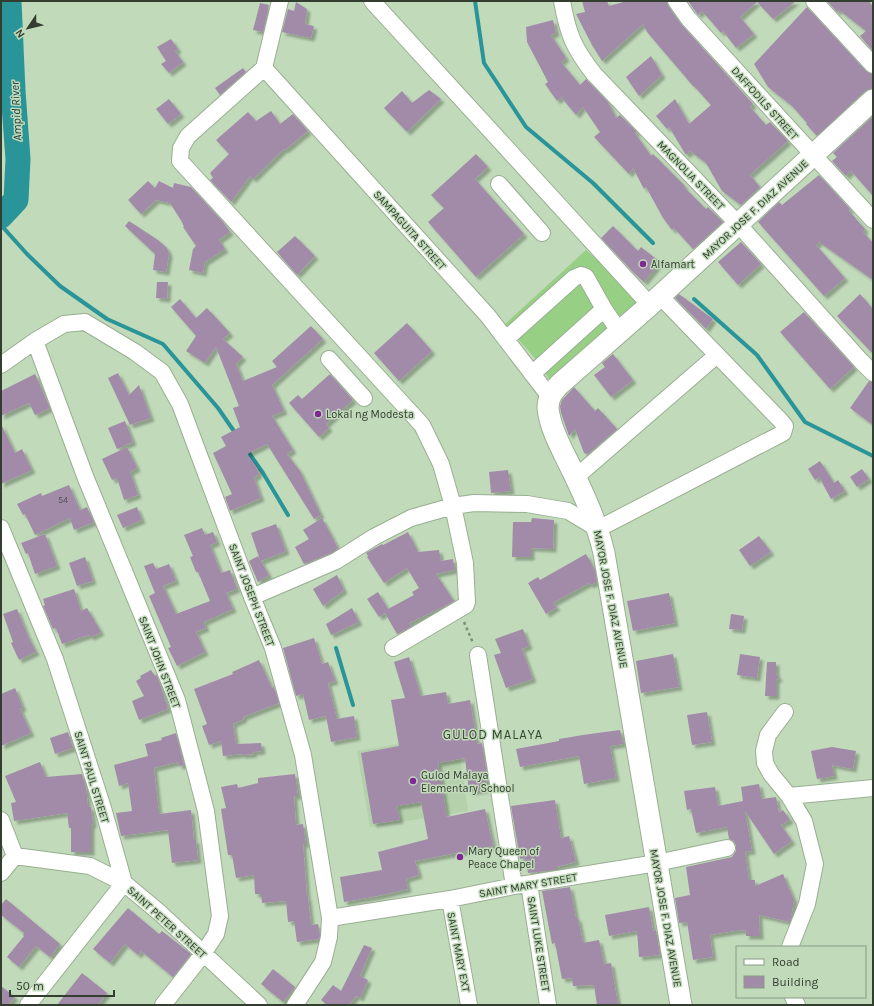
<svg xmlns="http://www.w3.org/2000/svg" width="874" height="1006" viewBox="0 0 874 1006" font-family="Karla,sans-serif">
	<defs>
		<filter id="shadow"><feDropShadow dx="3.5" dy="3.5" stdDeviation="1" flood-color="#0004"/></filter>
	</defs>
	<rect width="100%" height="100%" fill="#c1daba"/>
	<path fill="#b4d1ab" d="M457,734L468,811L370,827L357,751Z"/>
	<path fill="#97d084" d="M586,250L638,298L639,310L553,385L538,362L505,324Z"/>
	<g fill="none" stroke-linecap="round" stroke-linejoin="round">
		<path stroke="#299598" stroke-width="4" d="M475,1L484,63L526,127L593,183L653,243
			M1,225L27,254L60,286L107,319L163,344L218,408L236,434
			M694,299L757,355L805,422L873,456
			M247,450L263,473L288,515
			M336,648L353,705"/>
		<path stroke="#299598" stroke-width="25" d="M1,216L16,200L18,159L13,91L9,1"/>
	</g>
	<path fill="#a28ba9" filter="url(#shadow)" d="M582,1H607L609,6L627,1H667L668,6L681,24L753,104L750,107L766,125L770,122L788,141L750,175L760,187L741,205L722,191L706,163L690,151L686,155L669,127L667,129L656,116L675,99L689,124L711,105L694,86H693L647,32L643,24L602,61L592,45L576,14L585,12Z
		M688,1H796L773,19L757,2L740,17L754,34L736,48L723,31L721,33L702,11L698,15Z
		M827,1H869L873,7V51L860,36L866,31L839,10L837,12Z
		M296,2L307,9L305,24L314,26L311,38L282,32L288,9L294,11Z
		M260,3L269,5L263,32L253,30Z
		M807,7L866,71L873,74V88L865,91L817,136L806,124L807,123L792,106L768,87L754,64Z
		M553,20L556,33L551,35L566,58L561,62L580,85L586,79L608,102L616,118L620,115L637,132L635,133L651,156L653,154L685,186L684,187L706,209L708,207L723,222L693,249L674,228L672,230L663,218L646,187L644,189L633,168L629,174L594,137L600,132L583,107L576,115L561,97L557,101L545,84L548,82L527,42L526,27Z
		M171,39L178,49L175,51L183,62L169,73L161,64L166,61L157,47Z
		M651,56L662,75L639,96L626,77Z
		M243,68L246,72L220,95L215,88Z
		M429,90L441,99L407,132L384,108L402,91L412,103Z
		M169,99L181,114L168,124L156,109Z
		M271,111L280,124L293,114L308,131L285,150L284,149L253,179L250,176L231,202L210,180L213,178L210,173L229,154L216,140L248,112L256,121Z
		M873,116V196L851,171L846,176L832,161L837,157L833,153Z
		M476,154L488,167L475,179L524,234L476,277L428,222L444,208L431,195Z
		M819,175L850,209L849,211L865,229L863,232L873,243V280L819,242L816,245L845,278L824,296L758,222L779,202L782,205Z
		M148,181L155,188L159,181L173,188L174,183L191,187L223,222L230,232L219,240L225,249L205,262L203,273L189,270L193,249L196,246L183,227H184L182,222L170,203L156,200L141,214L128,200Z
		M129,221L158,240L167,248L169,254L166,272L153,270L155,254L125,226Z
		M613,226L638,251L641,247L660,262L644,282L634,273L601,238Z
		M295,236L315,256L297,275L277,252Z
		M741,242L761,264L738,285L718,262Z
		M157,282H168L167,299L156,298Z
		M679,294L713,319L706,329L675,298Z
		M860,294L873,309V354L837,316Z
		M180,299L196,318L207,308L230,333L223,339L243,357L236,364L243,381L277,367L272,361L311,326L323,339L272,385L284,411L272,416L293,450L287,454L300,471L321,515L314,519L267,444L247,454L257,468L259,474L254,478L261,498L230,511L225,497L232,494L213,453L226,446L221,437L240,427L233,408L239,406L216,347L205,363L186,351L196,336L171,307Z
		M804,312L854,367L830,389L780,332Z
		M407,323L432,351L399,381L374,353Z
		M613,354L633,380L611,397L594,375L605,367L602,363Z
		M118,373L129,395L139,385L151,418L130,425L108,378Z
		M35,374L50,408L35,415L29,403L1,416V391Z
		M330,374L353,400L326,424L329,428L319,437L289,403L298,395L302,399Z
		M869,381L873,382V425L850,408Z
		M574,387L595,411L598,408L617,429L588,454L584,453L575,429L569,436L561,413L560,406L562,400Z
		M125,421L133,442L117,449L108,428Z
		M1,424L15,453L22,449L32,470L1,484Z
		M127,447L137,468L130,472L138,495L124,500L117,478L112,480L102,459Z
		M820,461L834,483L838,480L845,491L831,499L819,477L815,480L808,469Z
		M862,469L869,479L857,487L850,477Z
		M508,470L511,491L491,493L489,472Z
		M69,485L80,510L87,507L94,522L74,530L70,518L35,535L25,514L23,515L17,504L41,493L42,496Z
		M137,507L142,520L123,528L117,515Z
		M322,518L338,548L332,553L304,564L295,547L309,539L303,530Z
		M532,518L554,520L553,549L531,548V557H512L513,522H531Z
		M276,524L286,551L261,561L269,575L258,582L249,561L258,556L260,560L251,533Z
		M202,528L205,535L213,532L217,542L210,545L221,573L230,570L237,589L226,593L233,609L204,622L206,628L196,632L205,652L177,666L168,648L171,647L149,596L155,593L144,566L153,563L156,569L169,564L176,581L163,586L176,614L210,601L198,572H196L190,557L193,556L184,535Z
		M408,532L418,552L439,550L441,561L453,559L455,570L436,574L454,601L443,607L409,623L411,627L397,634L385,613L379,617L367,599L378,592L388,609L414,595L412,592L419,588L407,568L384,583L367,557L368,556L366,553L382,544L383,545Z
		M45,534L57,566L35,574L28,553L26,554L21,543Z
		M759,536L771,552L750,566L739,550Z
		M586,554L595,570L597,582L590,585L589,583L553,603L557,607L546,614L528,583L538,577L540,580Z
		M85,557L93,581L77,586L69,563Z
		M337,575L344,590L323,606L313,589Z
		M74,589L81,611L87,608L101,632L91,637L89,635L62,644L56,628L53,629L43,606L45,605L43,599Z
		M669,593L675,623L633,631L627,601Z
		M352,608L359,622L331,635L326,624Z
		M17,609L27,634L36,652L19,660L11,643L13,642L3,614Z
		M731,614L744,616L742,630L729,629Z
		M523,629L529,646L522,649L533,679L506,688L494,655L501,653L495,639Z
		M314,638L322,664L328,662L335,681L328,683L337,719L354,716L357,737L331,742L326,716L309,720L303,694L296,696L283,648Z
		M673,654L679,687L641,693L636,661Z
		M740,654L760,657L757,678L737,675Z
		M409,657L421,696L446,692L448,704L470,700L477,744L482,743L488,781H486L487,789L469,792L465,758L438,763L447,817L485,809L493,846L415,861L419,875L406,879L408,889L378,896L344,902L340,877L382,870L378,852L428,839L421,802L397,806L400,820L373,824L361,753L399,746L391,700L405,698L394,662Z
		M259,660L272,688L274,687L279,703L243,717L244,719L233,724L236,744L261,743L262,751L253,752L254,754L242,755V754L223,756L221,741L209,745L202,726L207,724L194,689L233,674L232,672Z
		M767,662H776V673L779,678L776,680V696H765Z
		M151,670L155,676L157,675L168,709L139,720L132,701L144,696L136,681L141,678L140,676Z
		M15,688L23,708L20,709L31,733L1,746V694Z
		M707,712L712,742L692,745L687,715Z
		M620,730L623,744L610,746L616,778L584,784L579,756L520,767L516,749L559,741V739L583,735Z
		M68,732L73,748L55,754L50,738Z
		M176,733L184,765L179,766L178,762L154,768L159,814L191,810L194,840H196L198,860L172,863L168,830L121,836L116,813L132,811L128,783L119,786L114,765L148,756L145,744L162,740L161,738Z
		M832,747L856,751L853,769L832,765L834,776L817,779L811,751Z
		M40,762L46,777L82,774L86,787L88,807H91L93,824L91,825V852H71V828H69L67,813L14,821L11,803L16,802L5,776Z
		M295,774L298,796H294L296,825L303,824L306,844H303L307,897H308L311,925L318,924L320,936L319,939L297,942L294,921L288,922L286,901L262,903L261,894H255L254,875L236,878L232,855H228L221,809L226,808L221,787L237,784L238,788L258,783V778Z
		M759,784L762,799L776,797L779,813L783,810L790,820L781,825L792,841L774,854L745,811L752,851L745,852L749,880H755V886L783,874L794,900L790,922L759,915L760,936H746V930L734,931L710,935L713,957L693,960L687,922L679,923L675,898L690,895L686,867L732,857L736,851V846L734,841L729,839L727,827L696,833L691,809L687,810L684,791L715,787L718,806L743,801L741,787Z
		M555,800L561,838L569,836L576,862L556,867V870L528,873L525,858L520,859L511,806Z
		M570,887L576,918H578L583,943L599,940L604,964L611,963L618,1005H597L594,985L573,986L572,978L562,979L555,943L552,944L542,891Z
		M6,899L60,944L50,957L36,946L19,967L7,957L24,936L23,935L24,933L1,915V905Z
		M649,907L653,931L656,930L660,955L639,957L637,931L609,936L605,915Z
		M128,908L159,934L162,931L191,954L173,977L141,951L138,955L125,944L110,963L93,949Z
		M364,945L372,948L360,976L368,980L360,998L356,996L349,1005H327L321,1000L333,985L341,991Z
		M273,969L295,987L283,1002L261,984Z
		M82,973L107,993L98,1005H57Z
		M1,986L15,997L8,1005H1Z"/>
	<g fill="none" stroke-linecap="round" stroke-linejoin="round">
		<defs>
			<path id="minor" d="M280,1L264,68L188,136L181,148L180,161L422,425L441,464L453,506L465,563L467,602L466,605L393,648
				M372,1L650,305
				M562,1C568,34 573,47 594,74L738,224L861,361L873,373
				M676,1L688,18L873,220
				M814,1L873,65
				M264,68L488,316L550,397
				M499,184L542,233
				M604,309L619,331
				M506,339L574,278L581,275L586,277L604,309L532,374
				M35,341L85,476L177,700L206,811L220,916L216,934L203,954L163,1005
				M329,359L364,398
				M1,365L35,341L64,324L85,322L135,352L162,372L180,404L252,597L273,648L303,755L330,918L329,937L323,962L295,1005
				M576,477L717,355
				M1,528L55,659L103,808L124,883L28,1005
				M252,597L336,561L374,537L411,518L453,506L474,503L527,504L568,511L598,529L783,433L785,426L780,420L660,296
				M478,655L514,886
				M785,712L768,735L764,751L765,763L771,774L789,796L804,821L815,864L807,904L790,947
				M789,796L873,788
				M1,820L15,856
				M15,856L90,866L124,883L160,913L259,1005
				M1,873L15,856
				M529,884L548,1005
				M450,899L469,1005
				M330,918L450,899L514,886L657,863L727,848
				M793,997L797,1005"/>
			<path id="major" d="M681,1005L604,553C597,523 585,497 572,470C563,451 550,429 548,408C548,397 553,391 560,384L650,305L873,100"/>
		</defs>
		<use href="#minor" stroke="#98af91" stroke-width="18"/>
		<use href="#major" stroke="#98af91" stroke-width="23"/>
		<path stroke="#7e9079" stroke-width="2.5" stroke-dasharray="3 3" stroke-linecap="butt" d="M464,622L473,643"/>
		<use href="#minor" stroke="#fff" stroke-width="16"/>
		<use href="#major" stroke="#fff" stroke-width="21"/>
	</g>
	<g fill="#7f2896" stroke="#c1daba" stroke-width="1.5">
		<circle cx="643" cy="264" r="4"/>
		<circle cx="318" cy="414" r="4"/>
		<circle cx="413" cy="781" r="4"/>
		<circle cx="460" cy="857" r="4"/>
	</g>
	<g text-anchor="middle" stroke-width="3" stroke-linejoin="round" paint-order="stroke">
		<g font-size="9" fill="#4f504e">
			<text x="63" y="503">54</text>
		</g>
		<g font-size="11" fill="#333d30" stroke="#c1daba">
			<text transform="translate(765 103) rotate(48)" y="4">DAFFODILS STREET</text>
			<text transform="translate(691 175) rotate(46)" y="4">MAGNOLIA STREET</text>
			<text transform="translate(755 209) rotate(-43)" y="4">MAYOR JOSE F. DIAZ AVENUE</text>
			<text transform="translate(410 230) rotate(48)" y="4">SAMPAGUITA STREET</text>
			<text transform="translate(252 595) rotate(69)" y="4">SAINT JOSEPH STREET</text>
			<text transform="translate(611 599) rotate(79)" y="4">MAYOR JOSE F. DIAZ AVENUE</text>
			<text transform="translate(160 662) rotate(69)" y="4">SAINT JOHN STREET</text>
			<text transform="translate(92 777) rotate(73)" y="4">SAINT PAUL STREET</text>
			<text transform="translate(528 885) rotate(-10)" y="4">SAINT MARY STREET</text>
			<text transform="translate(666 918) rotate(80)" y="4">MAYOR JOSE F. DIAZ AVENUE</text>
			<text transform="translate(167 922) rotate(42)" y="4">SAINT PETER STREET</text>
			<text transform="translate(539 944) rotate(81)" y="4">SAINT LUKE STREET</text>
			<text transform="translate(459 952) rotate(79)" y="4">SAINT MARY EXT</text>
		</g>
		<g font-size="11" fill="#333d30" stroke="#c1daba" text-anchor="start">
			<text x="651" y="268">Alfamart</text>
			<text x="326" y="418">Lokal ng Modesta</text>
			<text x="421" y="779">Gulod Malaya<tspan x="421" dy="13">Elementary School</tspan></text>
			<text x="468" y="855">Mary Queen of<tspan x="468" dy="13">Peace Chapel</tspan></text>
		</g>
		<g font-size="12" font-style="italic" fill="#193839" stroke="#c1daba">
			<text transform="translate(16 111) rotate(-93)" y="4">Ampid River</text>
		</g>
		<g font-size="13" letter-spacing="1" fill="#34482d" stroke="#c1daba">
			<text x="493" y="739">GULOD MALAYA</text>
		</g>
	</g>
	<rect width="874" height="1006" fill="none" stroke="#333d30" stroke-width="4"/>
	<rect x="736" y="946" width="130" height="52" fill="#c1daba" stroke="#889b83"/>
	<rect x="744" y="959" width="20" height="6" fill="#ffffff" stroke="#889b83"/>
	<text x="772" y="966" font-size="12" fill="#333d30">Road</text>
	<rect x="744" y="976" width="20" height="12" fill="#a28ba9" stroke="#889b83"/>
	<text x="772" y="986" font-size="12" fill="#333d30">Building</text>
	<g transform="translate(28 28) rotate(235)" stroke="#c1daba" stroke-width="3" paint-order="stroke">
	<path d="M0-3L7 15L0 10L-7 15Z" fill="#333d30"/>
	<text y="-6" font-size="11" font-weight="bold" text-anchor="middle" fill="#333d30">N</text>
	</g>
	<path d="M10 990v6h104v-6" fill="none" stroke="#333d30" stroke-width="2"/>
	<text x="16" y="990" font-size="12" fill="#333d30" stroke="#c1daba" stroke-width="3" paint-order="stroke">50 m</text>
</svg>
